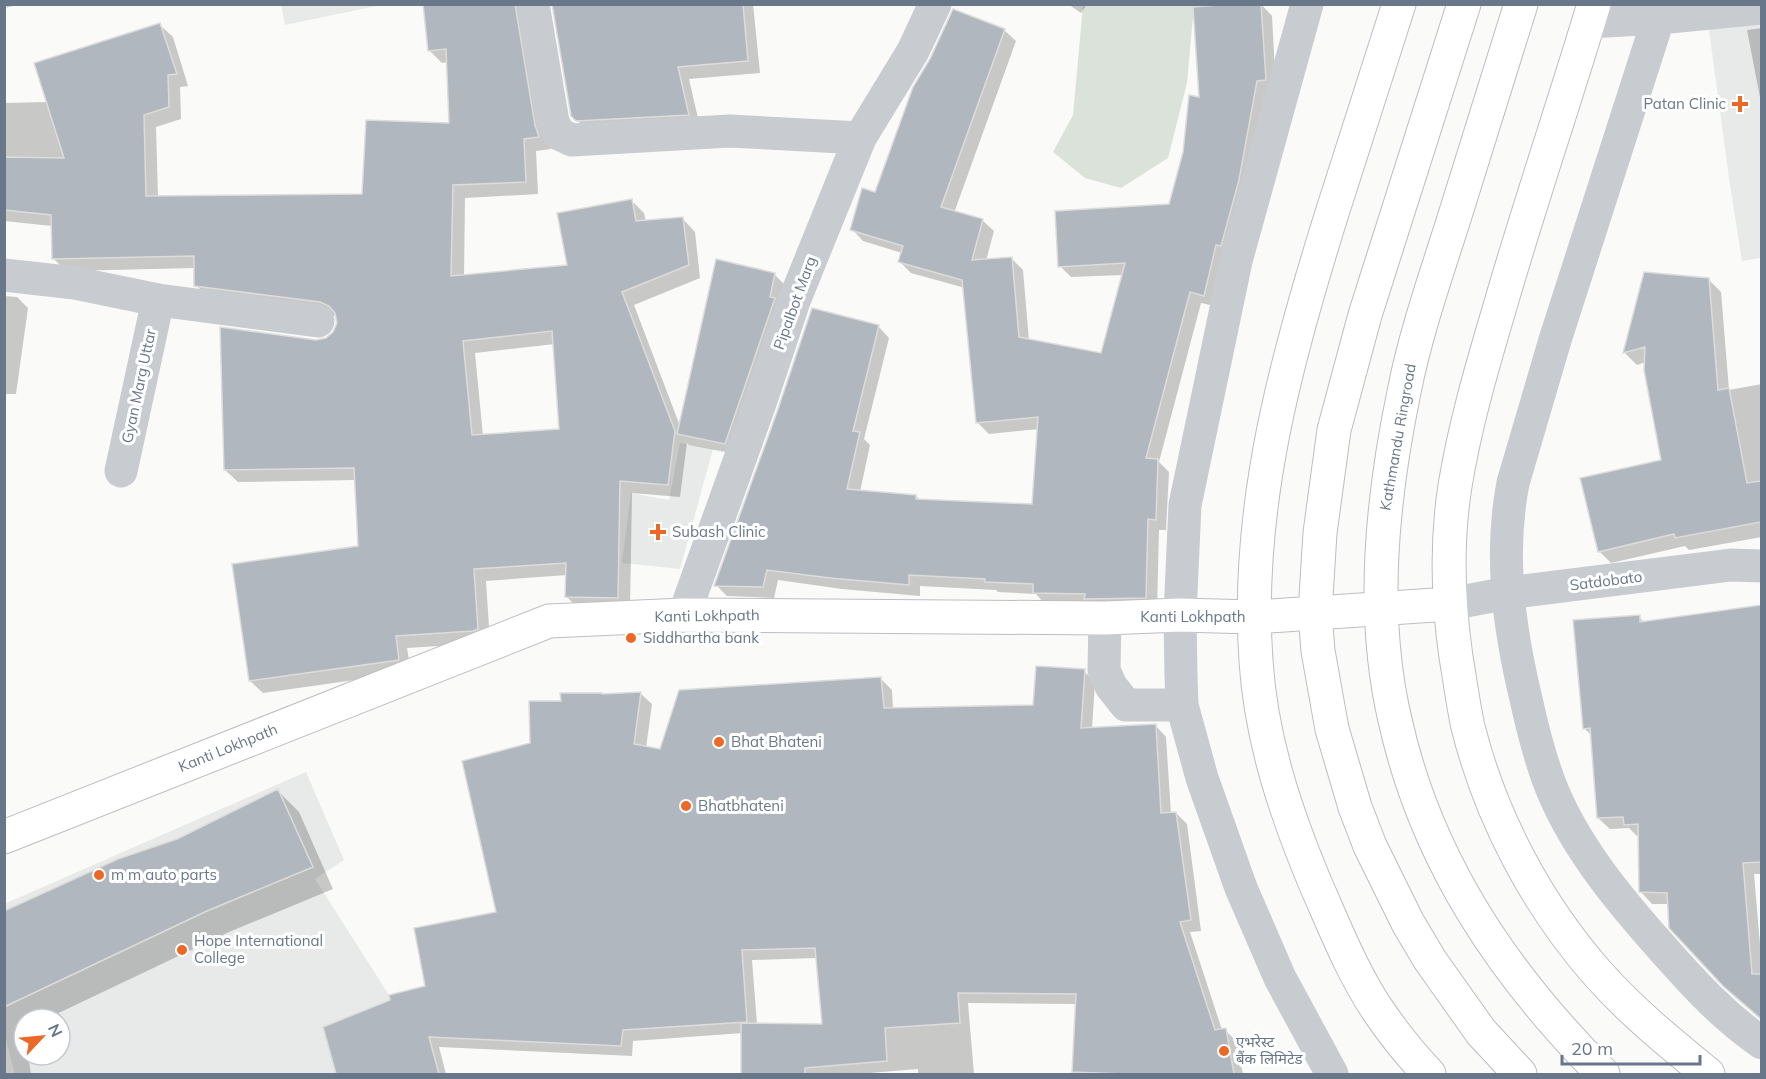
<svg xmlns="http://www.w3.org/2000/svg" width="1766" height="1079" viewBox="0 0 1766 1079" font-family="Mulish,'Noto Sans Devanagari',sans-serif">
	<rect width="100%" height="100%" fill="#fafaf8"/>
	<path fill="#e8e9e9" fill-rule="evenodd" d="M281,5V4L381,5L285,25Z
		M1761,16V258L1742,261L1730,185L1708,23Z
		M680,443L713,449L680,569L622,563L631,493L669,500Z
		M306,772L344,860L315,879L389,995L401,1074H15L5,1036L4,904ZM24,1019H60V1055H24Z"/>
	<path fill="#dbe2d9" d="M1083,5H1194L1187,83L1168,158L1121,188L1085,178L1053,152L1073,115Z"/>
	<path fill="#0003" fill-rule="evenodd" d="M4,4H23L4,8Z
		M425,4H532L547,139L551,149L536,151L538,194L465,198L464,277L569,267L631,200L644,213L646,222L683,219L695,232L700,278L634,305L680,426L774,274L785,285L736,454L689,445L687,443L680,497L632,493L630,610L579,609L567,597V575L486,581L490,642L486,643L407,648L411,672L263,693L250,681L359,547L356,480L238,482L225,470L316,341L325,340L334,334L338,324L337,316L209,298L196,285V268L66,271L53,258L52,226L4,221V103L48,102L160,25L173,37L188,86L180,87L181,119L156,127L158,197L364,195L451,125L448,62L442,63L429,50ZM555,344L561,430L483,436L475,353Z
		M679,4H753L760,73L689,79L700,127L590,133L572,115Z
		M1068,4H1087L1081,13Z
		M1261,4L1272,16L1276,91L1215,306L1201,303L1159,462L1169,472L1166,530H1159L1157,608L1045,604L1036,594L998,592L996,590L920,586V596L842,589L778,580L774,598L727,596L716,585L878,326L889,338L864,439L870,445L860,492L916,496L921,501L1033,506L1039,429L989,434L977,422L965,288L911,273L900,262L902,253L863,241L852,229L876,193L1004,30L1016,41L954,213L982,220L994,231L986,261L1011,258L1023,270L1029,341L1102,355L1123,275L1071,277L1060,266L1170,206L1200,98Z
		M1762,28V108L1747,30Z
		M1645,274L1708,279L1721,292L1729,390L1762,384V537L1689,550L1685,546L1611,563L1599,551L1662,461L1646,362L1637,365L1625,353Z
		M4,296L17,297L28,308L16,394H4Z
		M1700,615L1762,617V874H1754L1762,968V1020L1736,997L1669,904H1652L1641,892L1640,836H1637L1629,828L1610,829L1598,818L1592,736L1584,728L1639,617L1645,623Z
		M1084,671L1095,682L1092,729L1155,725L1166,737L1171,814L1176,813L1187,824L1201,931L1190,932L1222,1030H1225L1236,1041L1243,1074H1077L1074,1071L1077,1004L968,1003L974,1074H918V1069L858,1074H743V1033L633,1041L632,1056L439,1047L446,1074H338L325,1028L427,987L498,913L531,745L562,702L641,694L652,704L646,748L661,751L881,679L892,690L893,709L1035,706ZM817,958L823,1025L757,1024L752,960Z
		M278,791L299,812L333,889L229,932L46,1019H24V1055H28L31,1074H4V915L178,840Z"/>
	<path fill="#b1b7bf" stroke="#dcdcda" stroke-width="1.5" fill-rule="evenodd" d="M423,4H515L535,125L539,137L524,139L526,182L453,185L451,276L567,265L557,213L632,199L636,221L683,217L689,265L622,292L675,431L668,485L620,481L618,598L565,597L566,563L474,569L478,629L473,631L396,636L399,660L249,681L232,564L358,546L354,468L224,470L220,327L316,340L326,338L333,332L337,323L335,313L329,306L320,302L194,286V256L52,259L51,215L4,210V157L64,158L34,63L160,23L177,74L168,75L169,107L144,115L146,196L362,194L366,120L449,123L446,49L428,51ZM552,331L559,429L472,435L463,341Z
		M552,4H743L748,61L678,67L689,115L576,121L571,116Z
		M1231,4H1261L1266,80L1257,81L1239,180L1221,246L1216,245L1204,296L1190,292L1146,458L1158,459L1156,520L1148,519L1146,598L1084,599L1085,594L1033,593V584L985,582V579L909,575V585L830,578L767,570L763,587L714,586L777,412L812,308L879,325L853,431L860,432L847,489L916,495V499L1032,504L1038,417L976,423L962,280L898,262L903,246L850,230L862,188L875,192L913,87L930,59L953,9L1005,29L941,207L983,219L972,260L1012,257L1019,337L1101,353L1125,263L1058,267L1055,211L1169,204L1183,152L1189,95L1199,97L1193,7Z
		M716,259L775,273L770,297L775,298L725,444L677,434Z
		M1644,272L1709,278L1718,390L1729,388L1747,483L1761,481V522L1675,538L1674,534L1598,552L1580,478L1661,460L1644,370L1645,347L1623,353Z
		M1761,605V862L1743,863L1752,974H1761V1019L1723,986L1669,928L1667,893L1639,892L1638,824L1624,825L1623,817L1597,818L1590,728L1583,729L1573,620L1640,615V622Z
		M1036,666L1085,669L1081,728L1156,724L1161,813L1176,812L1191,920L1180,922L1215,1030L1226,1028L1234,1074H1125L1072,1072L1076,994L958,993L960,1023L885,1028L887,1061L805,1068V1074H741V1023L822,1024L815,948L742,950L747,1022L623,1030L621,1046L429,1037L439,1074H336L323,1027L390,1000L389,995L425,986L414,928L496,912L462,761L530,743L529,701H561L560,693H602V694L641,692L634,744L660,749L679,690L881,677L884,708L1033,705Z
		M278,789L313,867L207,911L4,1007V911L118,859L177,839Z"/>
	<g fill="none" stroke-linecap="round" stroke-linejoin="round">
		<defs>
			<path id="major" d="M1399,4C1377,73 1355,141 1333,210C1287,356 1245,507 1256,661C1261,739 1286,814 1316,885C1335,928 1353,974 1379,1012C1394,1034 1411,1055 1429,1074
				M1594,4C1564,104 1530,203 1501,303C1483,364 1465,424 1455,486C1446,543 1448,601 1456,657C1460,680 1463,704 1468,727C1491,818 1537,905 1599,975C1632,1012 1670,1043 1708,1074
				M4,837L549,621L684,615L1105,618L1180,615L1254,617L1450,604"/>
			<path id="highway" d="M1464,4L1365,315L1334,430L1320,533L1315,613L1318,651L1332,729L1355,807L1370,846L1408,923L1430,960L1481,1032L1520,1074
				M1521,4C1498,78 1475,152 1452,225C1434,281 1415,336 1404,392C1382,499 1370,613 1395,720C1426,860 1503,974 1603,1074"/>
		</defs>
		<use href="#major" stroke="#bbbec3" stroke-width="35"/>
		<use href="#highway" stroke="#babdc1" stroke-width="35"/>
		<path stroke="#c8cbcf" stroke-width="33" d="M533,4L553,122L559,134L572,140L730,131L860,138
			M1307,4L1236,261L1185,505L1180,615L1181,676L1182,705L1202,778L1241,888L1280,978L1332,1074
			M1663,4L1555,340L1513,483C1499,555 1509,628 1526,699C1533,731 1541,764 1554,794C1579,852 1622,903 1663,949C1695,985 1722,1015 1762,1043
			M1589,22L1659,18L1762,8
			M4,275L75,283L158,300L121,471
			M158,300L318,321
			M1450,604L1508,593L1731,565L1762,566
			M684,615L759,406L794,301L860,138L913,51L935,4
			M1105,618L1104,670L1111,686L1126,705H1182"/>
		<use href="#major" stroke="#fff" stroke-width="33"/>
		<use href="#highway" stroke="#fff" stroke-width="33"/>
	</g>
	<g fill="#eb6827" stroke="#fff" stroke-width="2">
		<path d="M1737 95h6v6h6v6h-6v6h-6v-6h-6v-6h6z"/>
		<path d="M655 523h6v6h6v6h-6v6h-6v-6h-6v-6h6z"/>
		<circle cx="631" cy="638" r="6"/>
		<circle cx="719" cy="742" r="6"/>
		<circle cx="686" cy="806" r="6"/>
		<circle cx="99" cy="875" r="6"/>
		<circle cx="182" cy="950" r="6"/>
		<circle cx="1224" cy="1051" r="6"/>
	</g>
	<g text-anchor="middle" stroke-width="6" stroke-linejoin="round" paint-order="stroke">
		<g font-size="15" fill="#68778a" stroke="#fff" text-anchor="start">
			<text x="1726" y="109" text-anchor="end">Patan Clinic</text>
			<text x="672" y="537">Subash Clinic</text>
			<text x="643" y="643">Siddhartha bank</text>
			<text x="731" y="747">Bhat Bhateni</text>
			<text x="698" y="811">Bhatbhateni</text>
			<text x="111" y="880">m m auto parts</text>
			<text x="194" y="946">Hope International<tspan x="194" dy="17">College</tspan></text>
			<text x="1236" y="1047">एभरेस्ट<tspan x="1236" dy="17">बैंक लिमिटेड</tspan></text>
		</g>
		<g font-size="15" fill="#68778a" stroke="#fff">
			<text transform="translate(795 303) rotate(-70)" y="5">Pipalbot Marg</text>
			<text transform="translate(139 386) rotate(-78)" y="5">Gyan Marg Uttar</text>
			<text transform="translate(1398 437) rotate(-80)" y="5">Kathmandu Ringroad</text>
			<text transform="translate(1606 581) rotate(-7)" y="5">Satdobato</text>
			<text transform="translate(707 616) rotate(-1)" y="5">Kanti Lokhpath</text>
			<text x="1193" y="622">Kanti Lokhpath</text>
			<text transform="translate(228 748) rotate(-22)" y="5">Kanti Lokhpath</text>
		</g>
	</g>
	<rect width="1766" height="1079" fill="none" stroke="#68778a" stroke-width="12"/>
	<g transform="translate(42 1037) rotate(64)"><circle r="28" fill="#ffffff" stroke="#c3c9d0" stroke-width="1.5"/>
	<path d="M0-4.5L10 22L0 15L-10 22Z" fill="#eb6827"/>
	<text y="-9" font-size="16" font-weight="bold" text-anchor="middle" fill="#68778a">N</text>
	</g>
	<path d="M1562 1055v9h138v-9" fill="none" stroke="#68778a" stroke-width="3"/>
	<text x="1571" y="1055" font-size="18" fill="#68778a" stroke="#ffffff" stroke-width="4.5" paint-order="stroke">20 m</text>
</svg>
